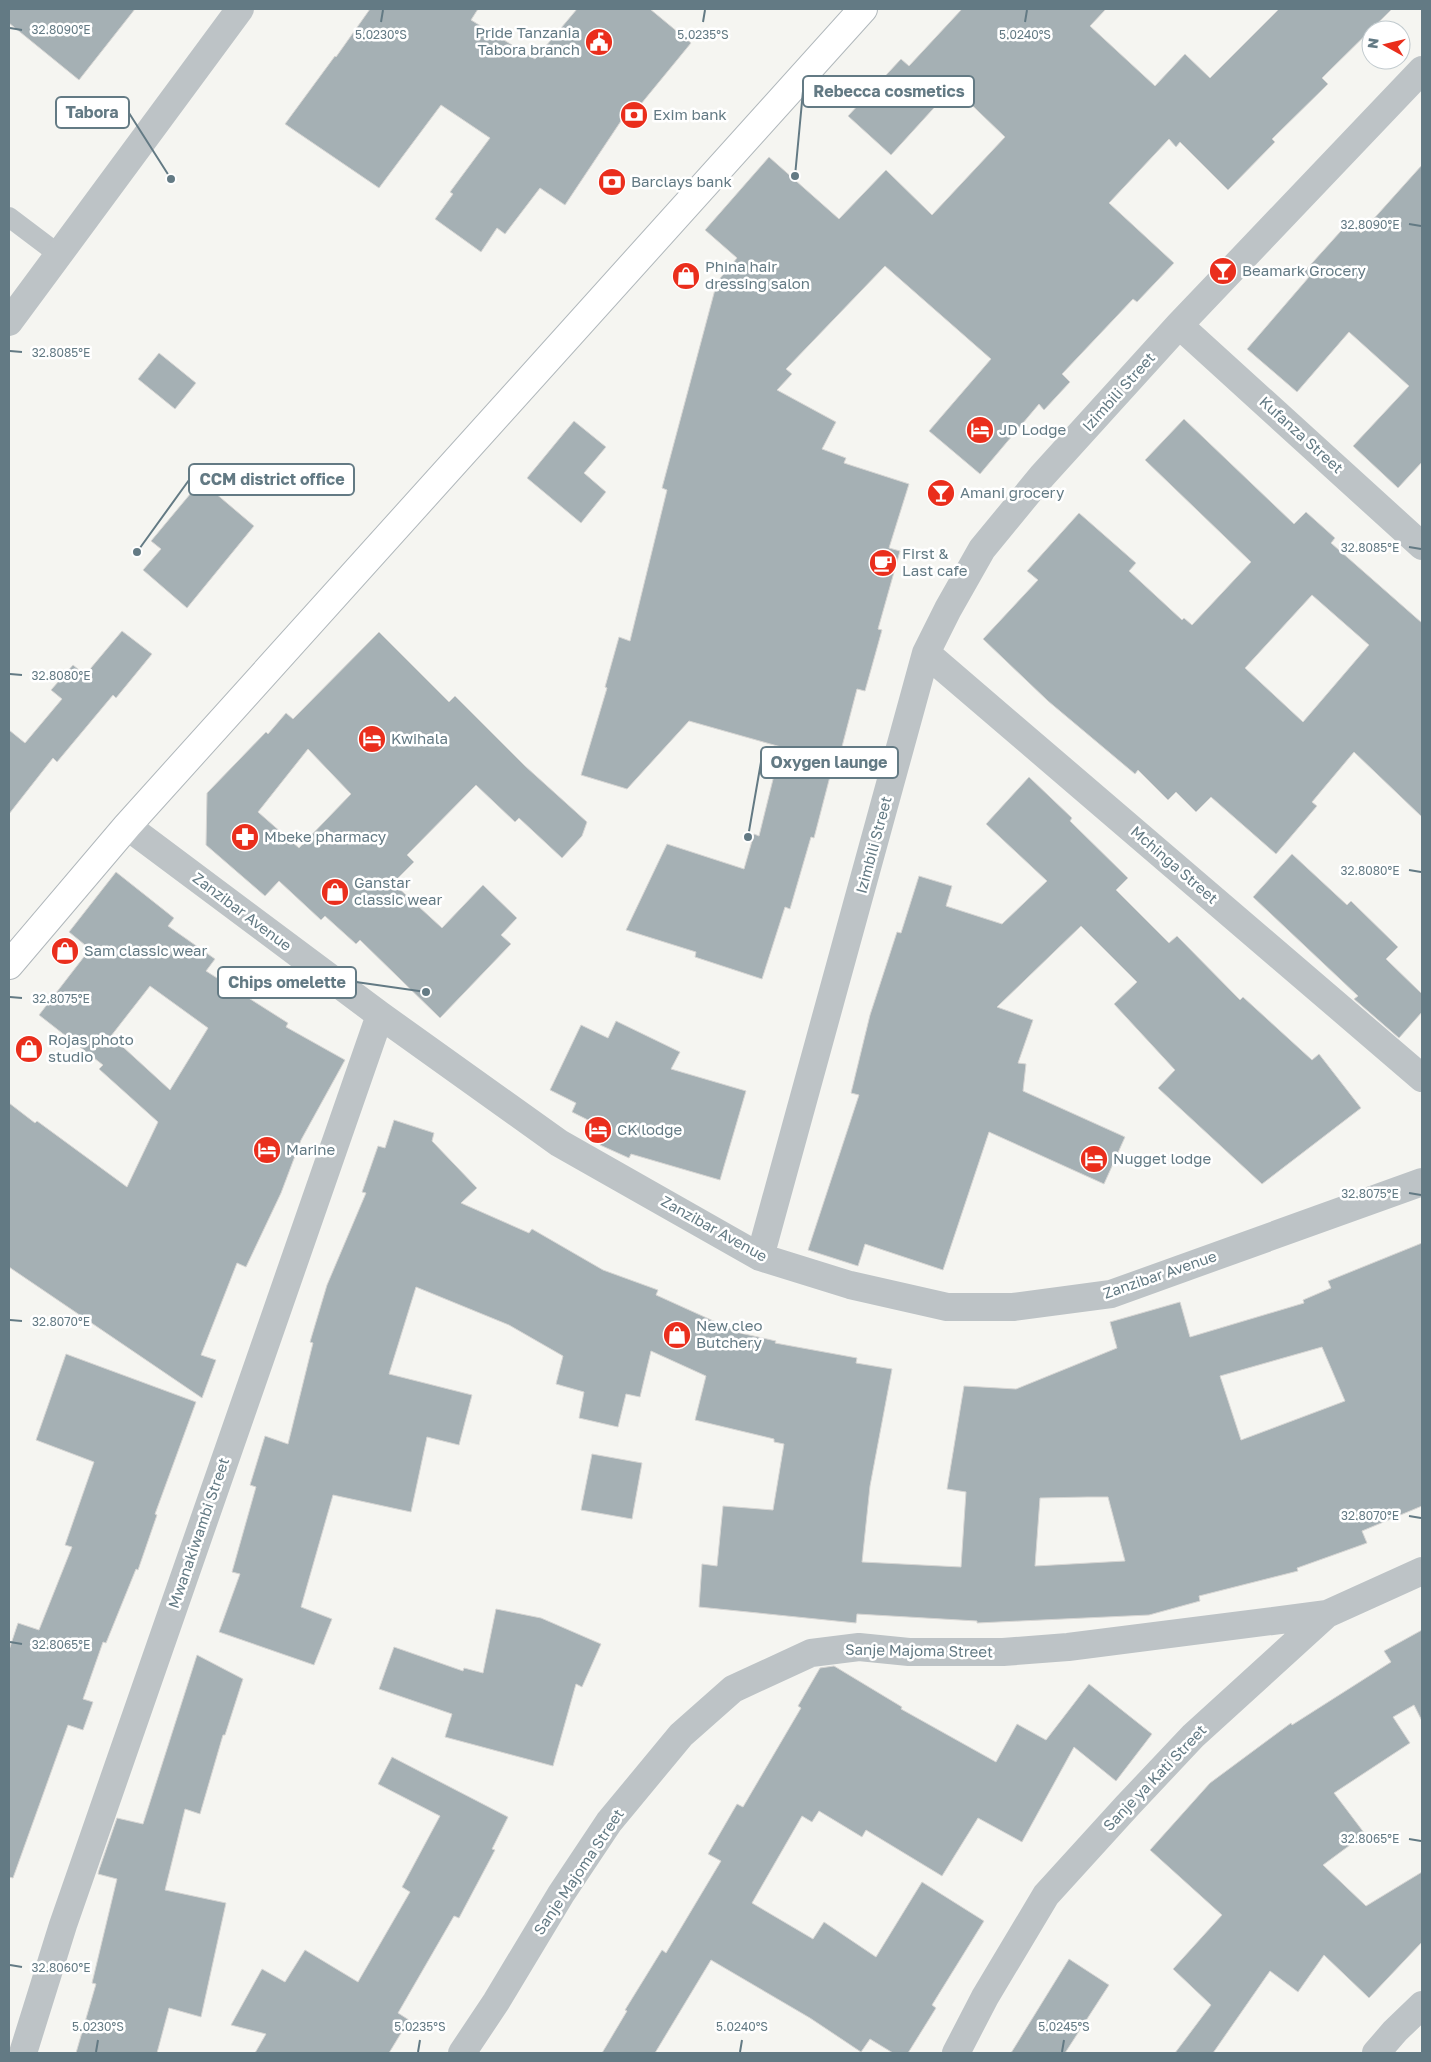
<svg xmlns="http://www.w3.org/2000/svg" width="1431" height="2062" viewBox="0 0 1431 2062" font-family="'Golos Text',sans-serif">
	<rect width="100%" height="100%" fill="#f5f5f1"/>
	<path fill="#a5b0b4" stroke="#d7d6d4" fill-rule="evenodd" d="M9,9H135L79,80L9,23Z
		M370,9H478L471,20L535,59L577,9H650L691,43L627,121L623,118L565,205L540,188L505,234L497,228L481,252L435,219L453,194L450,192L490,138L441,105L379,188L285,124L335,56L336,57Z
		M962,9H1106L1090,26L1155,86L1185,54L1210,78L1279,9H1392L1322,78L1328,84L1272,139L1275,142L1228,190L1180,142L1176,147L1169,139L1109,203L1174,263L1137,302L1133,299L1062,374L1070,382L1044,410L1039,404L980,474L929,431L991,359L885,266L786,369L792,374L777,390L836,422L822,449L846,458L844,463L909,484L889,548L900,551L878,629L882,630L865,691L857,689L838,762L834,761L814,838L811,837L790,909L785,907L762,979L695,957L696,952L626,930L667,844L744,869L754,834L759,836L781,747L689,721L627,789L581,775L607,688L605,687L619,637L630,641L667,490L662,488L717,282L737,258L705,230L769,157L839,219L886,170L932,215L1005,137L953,87L891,155L848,116L901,59L909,66Z
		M1422,165V462L1398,488L1353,446L1409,386L1349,332L1297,392L1247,349L1309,277L1304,272L1349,222L1361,233Z
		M159,353L196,383L175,409L138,379Z
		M1184,419L1294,524L1306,512L1335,538L1331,543L1422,623V817L1354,752L1312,802L1317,806L1276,854L1211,797L1196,812L1176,792L1168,800L1138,770L1135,774L1048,701L983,639L1038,580L1027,571L1079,513L1136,563L1129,571L1182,620L1184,618L1192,625L1251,562L1145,460ZM1312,595L1369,645L1303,722L1245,668Z
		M574,421L606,447L584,473L606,492L581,523L527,478Z
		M201,481L254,526L187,608L143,570L161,549L151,541Z
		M122,631L152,654L116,698L113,695L57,762L53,758L9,814V730L25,743L62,699L51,690L73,665L85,675Z
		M379,632L449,702L455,696L525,766L587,822L582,836L562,858L519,818L515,822L476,785L407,855L414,862L393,883L442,928L483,885L517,918L501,935L511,944L440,1018L360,940L356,944L325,916L321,920L279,881L265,896L206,845L207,793L266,732L268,734L286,713L293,719ZM308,749L351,794L299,848L258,812Z
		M1029,777L1072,818L1070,821L1128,878L1116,890L1169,943L1177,936L1240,1000L1243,997L1312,1060L1319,1054L1361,1108L1262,1184L1158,1088L1175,1070L1114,1004L1137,982L1081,926L997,1007L1033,1020L1018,1063L1026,1064L1023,1091L1125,1137L1104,1184L989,1132L943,1270L865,1244L858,1266L808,1250L859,1095L851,1093L870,1015L897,932L901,933L919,876L952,886L946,906L1002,924L1047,881L986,824Z
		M1292,854L1347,905L1351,901L1398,947L1386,959L1422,994V1012L1399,1038L1354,999L1358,996L1253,897Z
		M116,872L174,918L168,926L215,959L206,971L288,1023L286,1027L345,1060L301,1140L281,1193L246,1267L237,1263L201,1355L216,1360L202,1398L9,1267V1103L35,1123L37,1121L127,1187L158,1122L99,1069L103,1065L39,1015L90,949L69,932ZM150,986L208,1028L170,1090L111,1036Z
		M616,1021L680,1052L671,1069L746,1091L720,1180L631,1154L629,1158L600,1145L606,1129L572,1112L576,1103L550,1090L581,1025L608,1038Z
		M394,1120L434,1133L432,1141L477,1188L461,1203L529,1233L532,1229L603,1270L658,1290L656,1295L740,1333L776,1341L775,1343L857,1358L856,1363L892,1369L870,1486L862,1562L961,1567L966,1492L947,1489L964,1386L1016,1389L1117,1348L1110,1322L1180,1302L1190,1337L1304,1303L1303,1300L1331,1288L1328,1281L1422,1243V1506L1362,1531L1367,1543L1297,1568L1298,1571L1199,1596L1200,1601L1149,1615L977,1623V1621L857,1614L856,1623L699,1607L702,1564L717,1566L723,1506L773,1510L784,1444L774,1442V1439L695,1420L706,1376L651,1351L640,1397L626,1394L618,1427L579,1418L584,1392L556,1384L563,1356L509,1325L416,1287L389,1374L472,1395L459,1445L427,1437L411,1512L333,1495L301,1607L332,1619L314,1665L219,1632L240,1574L232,1572L256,1487L250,1485L265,1436L288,1444L313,1343L310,1342L327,1285L366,1193L362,1192L378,1146L385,1148ZM1322,1347L1345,1401L1241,1440L1220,1376ZM1087,1497H1108L1125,1561L1035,1566L1040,1498Z
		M66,1354L196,1402L155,1514L157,1515L138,1570L136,1569L106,1643L103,1642L83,1699L93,1702L83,1730L68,1725L13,1878L9,1877V1650L18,1623L39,1630L72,1547L65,1545L94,1462L36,1440Z
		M592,1454L642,1463L632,1519L581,1510Z
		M496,1609L541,1618L601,1644L582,1687L576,1684L553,1766L445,1737L452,1714L379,1689L394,1647L463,1671L464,1668L483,1673Z
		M1422,1630V1721L1414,1705L1393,1717L1410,1743L1334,1793L1365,1834L1323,1865L1366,1906L1422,1872V1942L1369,1998L1324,1955L1298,1992L1270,1971L1213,2053H1175L1211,2005L1173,1969L1222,1915L1150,1850L1210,1783L1291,1723L1292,1725L1391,1662L1384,1651Z
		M197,1655L243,1679L225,1735H223L200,1814L185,1809L165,1890L226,1903L201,2017L169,2008L157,2053H76L96,1984L92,1983L117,1879L98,1874L99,1870L117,1818L143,1824Z
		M834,1666L902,1707L901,1709L996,1762L1017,1724L1046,1740L1089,1684L1152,1734L1116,1781L1074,1747L1022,1842L978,1818L942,1876L866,1830L862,1837L819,1811L812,1822L802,1816L752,1903L813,1939L824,1922L876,1957L922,1882L984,1921L932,2005L936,2008L908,2053H893L870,2039L861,2052L810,2018L711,1960L655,2053H602L627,2011L625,2010L662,1950L666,1953L721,1861L708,1854L737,1804L743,1807L801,1708L798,1706L820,1668Z
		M392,1757L508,1817L492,1849L495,1850L459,1918L454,1916L398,2013L409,2020L389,2053H255L266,2034L231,2025L262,1969L285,1982L305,1950L358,1982L410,1892L402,1887L440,1816L378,1784Z
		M1069,1959L1109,1985L1065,2053H1011Z"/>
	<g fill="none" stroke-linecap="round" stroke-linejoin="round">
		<defs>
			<path id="secondary" d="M9,965L127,826L863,9"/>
		</defs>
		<use href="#secondary" stroke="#b0b7bb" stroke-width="30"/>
		<path stroke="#bdc3c6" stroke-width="20" d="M9,217L58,254"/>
		<path stroke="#bdc3c6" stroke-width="28" d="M9,322L240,9
			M1179,325L1422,546
			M926,653L1422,1078
			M127,826L380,1015L559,1143L760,1257L850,1285L947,1307H1013L1111,1294L1422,1182
			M760,1257L926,653L948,609L982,549L1042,476L1179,325L1422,70
			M23,2053L63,1925L380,1015
			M462,2053L496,2002L561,1894L609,1822L681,1735L733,1689L811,1653L859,1647L909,1652H1003L1068,1647L1327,1614
			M956,2053L985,1997L1046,1895L1127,1806L1193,1736L1327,1614L1422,1571
			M1376,2053L1395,2031L1422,2005"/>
		<use href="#secondary" stroke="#fff" stroke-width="28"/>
	</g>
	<path fill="none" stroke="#637a84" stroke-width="2" d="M381,22L383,10M703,22L705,10M1025,22L1027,10M10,28L22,30M1409,224L1421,226M10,351L22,352M1409,547L1421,549M10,674L22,675M1409,870L1421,872M10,997L22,998M1409,1193L1421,1195M10,1320L22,1321M1409,1516L1421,1518M10,1642L22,1644M1409,1839L1421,1841M10,1965L22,1967M96,2052L98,2040M418,2052L420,2040M740,2052L742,2040M1062,2052L1064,2040"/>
	<defs>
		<symbol id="civic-disc" viewBox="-11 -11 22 22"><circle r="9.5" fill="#ea2e1c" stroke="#fff"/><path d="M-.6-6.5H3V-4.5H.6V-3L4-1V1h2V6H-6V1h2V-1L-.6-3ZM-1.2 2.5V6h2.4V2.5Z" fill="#fff"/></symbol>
		<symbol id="bank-disc" viewBox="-11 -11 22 22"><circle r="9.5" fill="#ea2e1c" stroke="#fff"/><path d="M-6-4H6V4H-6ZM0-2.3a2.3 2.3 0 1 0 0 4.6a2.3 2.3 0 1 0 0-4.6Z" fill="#fff"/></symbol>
		<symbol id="bar-disc" viewBox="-11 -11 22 22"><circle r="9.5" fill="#ea2e1c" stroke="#fff"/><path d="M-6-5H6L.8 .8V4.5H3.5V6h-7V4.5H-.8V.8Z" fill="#fff"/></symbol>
		<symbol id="shop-disc" viewBox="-11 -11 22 22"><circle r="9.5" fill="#ea2e1c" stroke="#fff"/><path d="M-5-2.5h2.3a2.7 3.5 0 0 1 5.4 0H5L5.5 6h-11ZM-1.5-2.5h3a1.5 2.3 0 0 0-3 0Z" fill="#fff"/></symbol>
		<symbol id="hotel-disc" viewBox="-11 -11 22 22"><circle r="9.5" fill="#ea2e1c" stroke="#fff"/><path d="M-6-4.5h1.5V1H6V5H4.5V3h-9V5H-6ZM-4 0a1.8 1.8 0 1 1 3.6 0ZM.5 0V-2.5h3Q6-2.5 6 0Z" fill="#fff"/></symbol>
		<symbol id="cafe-disc" viewBox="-11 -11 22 22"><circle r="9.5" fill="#ea2e1c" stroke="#fff"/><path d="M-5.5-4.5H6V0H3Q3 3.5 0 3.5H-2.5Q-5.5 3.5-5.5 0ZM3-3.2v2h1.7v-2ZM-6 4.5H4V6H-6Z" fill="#fff"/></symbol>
		<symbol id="pharmacy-disc" viewBox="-11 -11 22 22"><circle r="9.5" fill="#ea2e1c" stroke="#fff"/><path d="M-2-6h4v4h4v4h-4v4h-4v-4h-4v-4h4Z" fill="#fff"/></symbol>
	</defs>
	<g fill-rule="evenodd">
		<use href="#civic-disc" x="583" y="26" width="32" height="32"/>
		<use href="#bank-disc" x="618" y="99" width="32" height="32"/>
		<use href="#bank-disc" x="596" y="166" width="32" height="32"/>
		<use href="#bar-disc" x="1207" y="255" width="32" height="32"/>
		<use href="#shop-disc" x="670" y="260" width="32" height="32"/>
		<use href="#hotel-disc" x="964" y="414" width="32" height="32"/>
		<use href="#bar-disc" x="925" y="477" width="32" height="32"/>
		<use href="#cafe-disc" x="867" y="547" width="32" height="32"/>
		<use href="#hotel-disc" x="356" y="723" width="32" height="32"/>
		<use href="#pharmacy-disc" x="229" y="821" width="32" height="32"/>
		<use href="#shop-disc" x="319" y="876" width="32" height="32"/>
		<use href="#shop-disc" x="49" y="935" width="32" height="32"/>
		<use href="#shop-disc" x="13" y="1033" width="32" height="32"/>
		<use href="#hotel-disc" x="582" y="1114" width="32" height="32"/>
		<use href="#hotel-disc" x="251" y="1134" width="32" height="32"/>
		<use href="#hotel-disc" x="1078" y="1143" width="32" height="32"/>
		<use href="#shop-disc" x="661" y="1319" width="32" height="32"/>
	</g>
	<g text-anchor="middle" stroke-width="5" stroke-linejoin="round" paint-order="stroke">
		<g font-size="15" fill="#637a84" stroke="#fff" text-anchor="start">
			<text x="580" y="38" text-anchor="end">Pride Tanzania<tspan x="580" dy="17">Tabora branch</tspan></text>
			<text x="653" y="120">Exim bank</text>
			<text x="631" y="187">Barclays bank</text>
			<text x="705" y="272">Phina hair<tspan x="705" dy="17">dressing salon</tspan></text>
			<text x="1242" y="276">Beamark Grocery</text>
			<text x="999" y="435">JD Lodge</text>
			<text x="960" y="498">Amani grocery</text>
			<text x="902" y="559">First &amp;<tspan x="902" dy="17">Last cafe</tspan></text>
			<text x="391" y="744">Kwihala</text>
			<text x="264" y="842">Mbeke pharmacy</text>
			<text x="354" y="888">Ganstar<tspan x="354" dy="17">classic wear</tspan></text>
			<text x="84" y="956">Sam classic wear</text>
			<text x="48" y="1045">Rojas photo<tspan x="48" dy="17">studio</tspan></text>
			<text x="617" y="1135">CK lodge</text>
			<text x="286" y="1155">Marine</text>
			<text x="1113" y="1164">Nugget lodge</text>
			<text x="696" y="1331">New cleo<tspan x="696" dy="17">Butchery</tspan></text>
		</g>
		<g font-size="15" fill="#637a84" stroke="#fff">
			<text transform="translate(1119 392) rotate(-48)" y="5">Izimbili Street</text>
			<text transform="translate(1301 435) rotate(42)" y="5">Kufanza Street</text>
			<text transform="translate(874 845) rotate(-75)" y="5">Izimbili Street</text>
			<text transform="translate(1174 865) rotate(41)" y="5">Mchinga Street</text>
			<text transform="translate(242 912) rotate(37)" y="5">Zanzibar Avenue</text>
			<text transform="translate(714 1229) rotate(29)" y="5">Zanzibar Avenue</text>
			<text transform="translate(1160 1275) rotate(-19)" y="5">Zanzibar Avenue</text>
			<text transform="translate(199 1533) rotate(-71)" y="5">Mwanakiwambi Street</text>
			<text transform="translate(919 1651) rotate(1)" y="5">Sanje Majoma Street</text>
			<text transform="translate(1155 1778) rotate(-46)" y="5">Sanje ya Kati Street</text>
			<text transform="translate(579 1872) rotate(-56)" y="5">Sanje Majoma Street</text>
		</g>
	</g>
	<g font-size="12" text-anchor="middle" fill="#637a84" stroke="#fff" stroke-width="5" stroke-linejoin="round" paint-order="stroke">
		<text x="61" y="34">32.8090°E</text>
		<text x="381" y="39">5.0230°S</text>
		<text x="703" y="39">5.0235°S</text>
		<text x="1025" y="39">5.0240°S</text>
		<text x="1370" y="229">32.8090°E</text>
		<text x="61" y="357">32.8085°E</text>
		<text x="1370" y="552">32.8085°E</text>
		<text x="61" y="680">32.8080°E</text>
		<text x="1370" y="875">32.8080°E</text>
		<text x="61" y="1003">32.8075°E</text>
		<text x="1370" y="1198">32.8075°E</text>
		<text x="61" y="1326">32.8070°E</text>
		<text x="1370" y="1520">32.8070°E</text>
		<text x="61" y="1649">32.8065°E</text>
		<text x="1370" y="1843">32.8065°E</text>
		<text x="61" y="1972">32.8060°E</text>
		<text x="98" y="2031">5.0230°S</text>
		<text x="420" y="2031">5.0235°S</text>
		<text x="742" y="2031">5.0240°S</text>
		<text x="1064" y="2031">5.0245°S</text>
	</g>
	<path fill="none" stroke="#637a84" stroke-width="2" d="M795 176L803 91M171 179L129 113M137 552L189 480M748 837L761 762M426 992L356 982"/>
	<g fill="#637a84" stroke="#fff" stroke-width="2">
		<circle cx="795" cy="176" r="5"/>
		<circle cx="171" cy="179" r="5"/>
		<circle cx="137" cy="552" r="5"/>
		<circle cx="748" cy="837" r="5"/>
		<circle cx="426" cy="992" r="5"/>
	</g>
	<g fill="#fff" stroke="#637a84" stroke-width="2">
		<rect x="803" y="76" width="171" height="31" rx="5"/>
		<rect x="56" y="97" width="73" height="31" rx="5"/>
		<rect x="189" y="464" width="165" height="31" rx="5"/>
		<rect x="761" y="747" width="137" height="31" rx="5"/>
		<rect x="218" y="967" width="138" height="31" rx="5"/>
	</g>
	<g font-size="16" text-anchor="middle" font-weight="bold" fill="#637a84">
		<text x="889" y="97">Rebecca cosmetics</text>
		<text x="92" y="118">Tabora</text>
		<text x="272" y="485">CCM district office</text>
		<text x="829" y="768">Oxygen launge</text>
		<text x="287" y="988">Chips omelette</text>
	</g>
	<rect width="1431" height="2062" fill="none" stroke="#637a84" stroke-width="20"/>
	<g transform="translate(1386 45) rotate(278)"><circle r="24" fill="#ffffff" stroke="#c1cace"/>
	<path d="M0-4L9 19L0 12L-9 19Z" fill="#ea2e1c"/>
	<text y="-8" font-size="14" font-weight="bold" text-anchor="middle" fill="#637a84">N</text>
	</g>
</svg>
